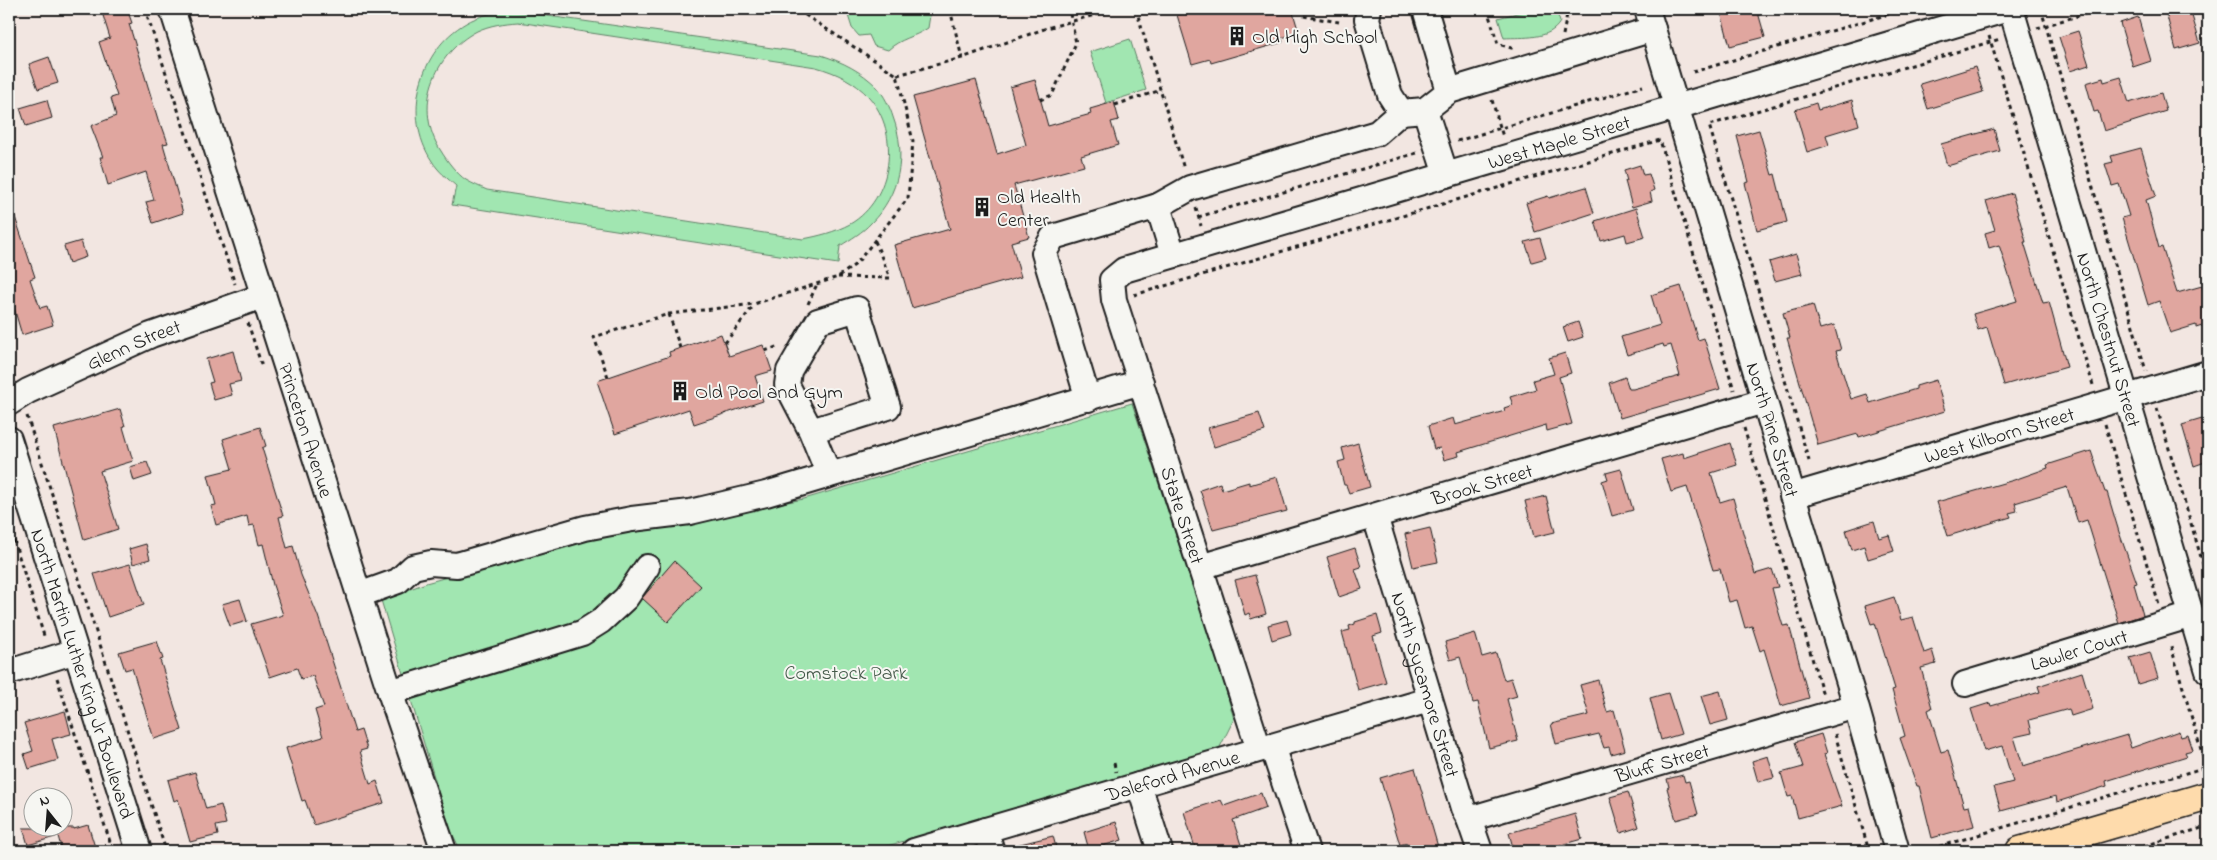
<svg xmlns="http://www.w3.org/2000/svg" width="2217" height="860" viewBox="0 0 2217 860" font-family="'Indie Flower',sans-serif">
	<rect width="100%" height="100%" fill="#f2e6e1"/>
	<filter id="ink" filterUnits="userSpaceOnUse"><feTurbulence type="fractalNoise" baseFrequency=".02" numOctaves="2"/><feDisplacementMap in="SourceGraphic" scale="10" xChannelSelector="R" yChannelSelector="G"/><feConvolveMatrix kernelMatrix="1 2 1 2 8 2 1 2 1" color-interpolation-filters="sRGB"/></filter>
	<g filter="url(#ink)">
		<path fill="#a1e6b1" stroke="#5e8166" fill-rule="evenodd" d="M846,9H931L928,28C913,38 901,38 888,50L874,46L869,35L859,36L852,28Z
			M1532,9H1556L1560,22C1550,40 1523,37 1504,38L1498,18Z
			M506,10L821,55C843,62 861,71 877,87C884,95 890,107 893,117C907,155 900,194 871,223C863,232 851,239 840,246L838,264L452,205L456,186C447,178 438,171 432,161C402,116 419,50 466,23C478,16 492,13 506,10ZM518,22L816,67C837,73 854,81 869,97C901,133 893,199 850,224C835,232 819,236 803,239L487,190C480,187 473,184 466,180C457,174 447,161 441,151C413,109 433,54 477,31C490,25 504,23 518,22Z
			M1130,39L1146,90L1106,103L1090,52Z
			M1132,403L1218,662L1234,719L1219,749L870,851H461L449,827L381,600L426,583L574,541L804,499Z"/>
		<path fill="#e0a69f" stroke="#1c1c1c" d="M101,9H127L132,23L129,24L160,126H162L168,143L163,144L183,213L153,223L146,202L154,200L146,172L108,185L100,157H103L91,126L116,116L111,98L117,96L99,42L110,38Z
			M1197,9H1292L1299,33L1281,38L1283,42L1211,63L1210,59L1192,64L1177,15Z
			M1720,9H1757L1765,37L1730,46Z
			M2165,9H2190L2200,43L2176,50Z
			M2138,17L2151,61L2133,67L2120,23Z
			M2078,31L2089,65L2070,71L2059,37Z
			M49,57L58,83L38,89L29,64Z
			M1975,67L1983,92L1928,109L1920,84Z
			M2121,77L2129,103L2161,93L2166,111L2104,131L2098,111L2094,112L2086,83L2103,78L2104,82Z
			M976,80L997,154L1026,145L1010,87L1035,80L1048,126L1091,114L1090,109L1114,102L1119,120L1111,122L1118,145L1081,156L1084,166L1014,185L1029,237L1011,242L1021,277L912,308L894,245L950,229L913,97Z
			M47,100L52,118L26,126L20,108Z
			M1852,100L1859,125L1826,135L1829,145L1807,152L1795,110L1816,103L1818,110Z
			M1994,129L2000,151L1947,166L1941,144Z
			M1759,130L1772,175L1775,174L1787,222L1757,230L1745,183L1749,182L1737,136Z
			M2141,148L2156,196L2146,200L2159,248L2162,247L2177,293L2202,286L2208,306V324L2196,328V325L2170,333L2159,301L2148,305L2122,218L2129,216L2119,184L2112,186L2105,164L2113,162L2111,156Z
			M1640,165L1643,175L1649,174L1654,190L1650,192L1652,201L1632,207L1625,181H1627L1624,170Z
			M1586,187L1594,213L1535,232L1526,203L1548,196L1549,198Z
			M2012,193L2026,242H2024L2043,303L2049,302L2067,367L2004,385L1987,327L1978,330L1973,314L2017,301L1999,245L1989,248L1985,233L1995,230L1986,201Z
			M9,208H12L35,277L30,279L40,308L47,306L53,325L22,335L9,291Z
			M1636,208L1645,237L1627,242L1625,234L1601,241L1595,221Z
			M1540,238L1546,258L1532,262L1525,242Z
			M81,241L86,257L69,263L64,246Z
			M1796,254L1802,274L1775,281L1769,262Z
			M1681,286L1698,340L1704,338L1720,389L1620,418L1609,383L1625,377L1629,389H1633L1680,376L1671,345L1664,347L1663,344L1627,355L1621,337L1660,325L1651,295Z
			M1813,305L1820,329L1834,325L1841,350L1836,351L1851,399L1867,394L1870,403L1916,389V386L1936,380L1945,411L1859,437L1858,434L1818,445L1787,338H1790L1783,313Z
			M1578,322L1583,337L1568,342L1563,327Z
			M721,334L729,356L763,345L772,371L755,376L763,401L694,424L689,409L615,434L597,381L670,356L669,352Z
			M233,351L241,381L229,384L232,395L214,400L209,383L213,382L206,359Z
			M1565,353L1571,373L1559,377L1572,424L1547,431L1546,425L1458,452L1459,456L1444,460L1440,448L1434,449L1428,426L1453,418L1455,425L1505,411L1504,408L1513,405L1510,397L1536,389L1533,380L1554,374L1549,358Z
			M120,409L125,426L123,427L133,461L100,471L118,529L84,540L54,428Z
			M1259,413L1265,431L1214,447L1208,428Z
			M2202,419L2208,440V461L2194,466L2182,425Z
			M260,427L266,446L262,448L283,516L279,517L287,548L293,546L301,575L318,616L355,732L361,730L367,749L360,751L370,784L377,781L384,803L314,825L305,800L302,801L286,748L323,737L315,710L324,707L313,676L301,679L297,668L270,677L251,624L283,615L273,585L263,544L259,545L254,525L249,526L247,516L216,525L211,506L216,505L208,475L232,469L223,439Z
			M1358,443L1370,487L1349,493L1346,485H1344L1338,462L1345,460L1342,448Z
			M1730,443L1737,465L1711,473L1720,502L1733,498L1755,574L1772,569L1778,587L1772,588L1776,603L1783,626L1789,625L1809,698L1781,706L1764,649L1760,651L1752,626L1745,628L1737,600L1729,602L1720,569L1713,570L1687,487L1671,492L1661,459L1683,453L1684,458Z
			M2091,451L2105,492H2107L2119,532L2137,583L2134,584L2143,615L2119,623L2087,520L2078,523L2067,487L2015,503L2017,511L2009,513L2011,517L1948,536L1937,502L2014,480L2048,468L2047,465Z
			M147,462L152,475L134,481L130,467Z
			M1621,469L1633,510L1612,516L1602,481L1608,479L1606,473Z
			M1277,477L1287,511L1213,530L1200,490L1220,483L1222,490L1249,482V485Z
			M1546,496L1555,532L1534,537L1525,501Z
			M1874,521L1879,538L1889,535L1894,551L1868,559L1864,546L1852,550L1846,530Z
			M1430,528L1438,562L1413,567L1405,534Z
			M146,544L150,559L133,564L129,549Z
			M1355,548L1361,567L1355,569L1362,589L1339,597L1327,557Z
			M674,561L701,586L668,622L642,598Z
			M130,564L144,605L108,617L94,574Z
			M1255,575L1266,614L1251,619L1249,613L1245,615L1235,580Z
			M1894,597L1901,620L1913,617L1924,653L1932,650L1936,664L1921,668L1932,708L1928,710L1941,752L1948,750L1964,807L1969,806L1974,826L1932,838L1919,786H1917L1900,738L1905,736L1892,690L1895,689L1875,623L1871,624L1865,606Z
			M240,599L247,621L230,626L222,604Z
			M1377,615L1382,633L1373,636L1386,682L1358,690L1342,632L1350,630L1349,626L1355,624V622Z
			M1287,620L1291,634L1272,640L1268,625Z
			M1475,633L1482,657L1496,653L1504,680L1511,678L1517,696L1507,699L1518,741L1489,748L1478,702L1473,703L1460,657L1450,660L1445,642Z
			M157,641L163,659L160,660L182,730L154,739L132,668L125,670L119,652Z
			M2150,652L2158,678L2138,684L2130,658Z
			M2082,672L2093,709L2071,716L2069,709L2029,720L2032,733L2014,737L2023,766L2127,735L2131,748L2179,731L2181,737L2188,735L2193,750L2185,752L2187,756L2106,781L2107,786L2076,796L2057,802L2056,796L2001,811L1994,787L2013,782L2002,746L1984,751L1971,709L1990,703L1991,706L2040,692L2038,686Z
			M1598,680L1607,712L1614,710L1625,750L1611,754L1609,747L1604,748L1599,734L1556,744L1551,724L1589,715L1580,685Z
			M1720,691L1728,720L1710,725L1701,696Z
			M1668,693L1681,734L1661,740L1650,698Z
			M65,711L71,734L52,739L58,760L29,769L24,754L33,751L24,723Z
			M1821,734L1827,753L1824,754L1842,806L1798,818L1792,796L1788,797L1781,773L1803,767L1795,742Z
			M1768,756L1774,778L1758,782L1752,761Z
			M1415,768L1438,847L1424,851H1410L1407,843L1400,845L1380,778Z
			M195,772L206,809L221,805L226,824L216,826L218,835L190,842L178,799L174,801L168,780Z
			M1683,775L1685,782L1689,781L1698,814L1676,820L1667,788L1669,787L1667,779Z
			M1628,792L1639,827L1621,833L1610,797Z
			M1261,793L1266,808L1233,820L1243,851H1196L1184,812L1221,800L1224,806Z
			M1575,814L1582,839L1539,851H1514L1509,833Z
			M1116,822L1122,840L1089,850L1084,832Z
			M88,825L95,847L80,851H62L58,836L28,845L23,828H74V829Z
			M1053,836L1057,851H1013L1012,846Z"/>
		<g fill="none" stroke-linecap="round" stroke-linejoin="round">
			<defs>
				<g id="minor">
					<path id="s1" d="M172,9L390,692L444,851"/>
					<path d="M1369,9L1367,19L1390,95L1401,112L1425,110L1449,91L1425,9"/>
					<path id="s2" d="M1647,9L1856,706L1897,851"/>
					<path id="s3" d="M2011,9L2208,671"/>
					<path d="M1449,91L1653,29"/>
					<path d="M1425,110L1446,175"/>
					<path d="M1158,206L1173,255"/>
					<path d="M1088,399L1044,253L1053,237L1158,206L1190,188L1377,133L1401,112"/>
					<path id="s4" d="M9,403L28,391L151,335L263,296"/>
					<path d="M811,431L888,407L857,309L818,321L789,371L787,385L811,431L829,475"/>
					<path id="s5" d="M9,439L139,851"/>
					<path id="s6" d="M1792,496L2208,373"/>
					<path id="s7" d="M1375,516L1463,808L1469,819L1480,851"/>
					<path id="s8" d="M1200,567L1764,401"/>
					<path d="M359,595L398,581L413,567L431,563L457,565L585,528L632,519L690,512L766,494L1141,382"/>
					<path d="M9,672L76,651"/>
					<path id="s9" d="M1965,684L2192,615"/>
					<path d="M390,692L582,633L601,621L626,598L647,567"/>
					<path d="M1272,746L1307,851"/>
					<path id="s10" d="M1259,749L1114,300L1112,280L1124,270L2008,9"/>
					<path d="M1139,785L1160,851"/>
					<path id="s11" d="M1469,819L1856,706"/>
					<path d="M985,830L992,851"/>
					<path id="s12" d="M914,851L1429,700"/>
				</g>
				<path id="major" d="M2020,851L2208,796"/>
			</defs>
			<use href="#minor" stroke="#1c1c1c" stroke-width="28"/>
			<use href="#major" stroke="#1c1c1c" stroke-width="31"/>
			<path stroke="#1c1c1c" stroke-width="3" stroke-dasharray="4 4" stroke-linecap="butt" d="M145,9L235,284
				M950,9L962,58
				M1136,9L1184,169
				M1301,9L1303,16L1339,22
				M1487,9L1498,44L1515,49
				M2041,9L2146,371
				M2037,28L2101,9
				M1563,35L1568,9
				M1989,36L2093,385
				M1693,72L1906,9
				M897,75L962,58L1047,28L1117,9
				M1040,100L1052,95L1076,43L1069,9
				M1492,100L1503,137
				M1115,105L1161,90
				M1457,141L1643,86
				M1196,208L1201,226
				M1198,217L1417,153
				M838,277L890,278L875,241
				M1134,295L1660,140L1734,390
				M808,304L817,284
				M669,314L680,348
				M248,323L262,367
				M725,343L754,305
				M765,351L779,346
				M9,360L14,377
				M608,377L594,337L669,314L754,304L838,277L856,264L908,198L913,141L897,75L796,9
				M2157,408L2208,581
				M27,416L166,851
				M2105,424L2159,605
				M1744,428L1823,695
				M1809,461L1709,125L2000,39
				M9,525L45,639
				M57,678L113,851
				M1835,734L1869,851
				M1114,763L1116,772
				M1924,851L2206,767L2170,643
				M2129,851L2208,826"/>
			<use href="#minor" stroke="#f6f6f2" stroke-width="24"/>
			<use href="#major" stroke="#fedbac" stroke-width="28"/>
		</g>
	</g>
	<defs>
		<symbol id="building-bare" viewBox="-9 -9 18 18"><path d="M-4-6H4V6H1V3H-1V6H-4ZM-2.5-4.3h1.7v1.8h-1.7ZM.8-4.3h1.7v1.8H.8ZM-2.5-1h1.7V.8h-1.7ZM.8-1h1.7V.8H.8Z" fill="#1c1c1c" stroke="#f6f6f2" stroke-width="2.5" paint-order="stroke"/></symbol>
	</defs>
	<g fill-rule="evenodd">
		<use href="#building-bare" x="1223" y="22" width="28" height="28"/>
		<use href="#building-bare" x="968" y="193" width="28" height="28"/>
		<use href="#building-bare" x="666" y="377" width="28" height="28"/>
	</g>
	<g text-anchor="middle" stroke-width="4" stroke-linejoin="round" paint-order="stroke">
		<g font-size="20" fill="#1c1c1c" stroke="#f6f6f2" text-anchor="start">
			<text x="1252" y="43">Old High School</text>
			<text x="997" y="203">Old Health<tspan x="997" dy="23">Center</tspan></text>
			<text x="695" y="398">Old Pool and Gym</text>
		</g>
		<g font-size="20" fill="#1c1c1c" stroke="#f6f6f2">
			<text dy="7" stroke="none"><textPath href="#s10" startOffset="961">West Maple Street</textPath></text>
			<text dy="7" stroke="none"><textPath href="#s3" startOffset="345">North Chestnut Street</textPath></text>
			<text dy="7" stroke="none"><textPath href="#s4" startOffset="138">Glenn Street</textPath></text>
			<text dy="7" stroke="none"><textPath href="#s2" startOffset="439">North Pine Street</textPath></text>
			<text dy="7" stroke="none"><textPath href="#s1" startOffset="442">Princeton Avenue</textPath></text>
			<text dy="7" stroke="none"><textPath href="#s6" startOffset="216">West Kilborn Street</textPath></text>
			<text dy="7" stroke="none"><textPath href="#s8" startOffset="294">Brook Street</textPath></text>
			<text transform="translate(1183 515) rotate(72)" y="7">State Street</text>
			<text dy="7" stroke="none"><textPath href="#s9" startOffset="119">Lawler Court</textPath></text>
			<text dy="7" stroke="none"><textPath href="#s5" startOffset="246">North Martin Luther King Jr Boulevard</textPath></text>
			<text dy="7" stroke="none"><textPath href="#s7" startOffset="176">North Sycamore Street</textPath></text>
			<text dy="7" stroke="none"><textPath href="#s11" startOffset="201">Bluff Street</textPath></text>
			<text dy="7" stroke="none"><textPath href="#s12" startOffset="269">Daleford Avenue</textPath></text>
		</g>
		<g font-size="20" fill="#445949" stroke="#f6f6f2">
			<text x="846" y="679">Comstock Park</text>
		</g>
	</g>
	<rect width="2217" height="860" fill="none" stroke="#f6f6f2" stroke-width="30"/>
	<rect x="15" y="15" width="2187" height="830" fill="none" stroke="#1c1c1c" stroke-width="2" filter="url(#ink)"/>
	<g transform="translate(48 812) rotate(343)"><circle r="24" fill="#f6f6f2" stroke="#9f9f9c"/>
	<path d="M0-4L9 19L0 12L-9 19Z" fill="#1c1c1c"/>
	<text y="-8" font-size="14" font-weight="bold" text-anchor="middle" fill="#1c1c1c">N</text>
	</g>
</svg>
